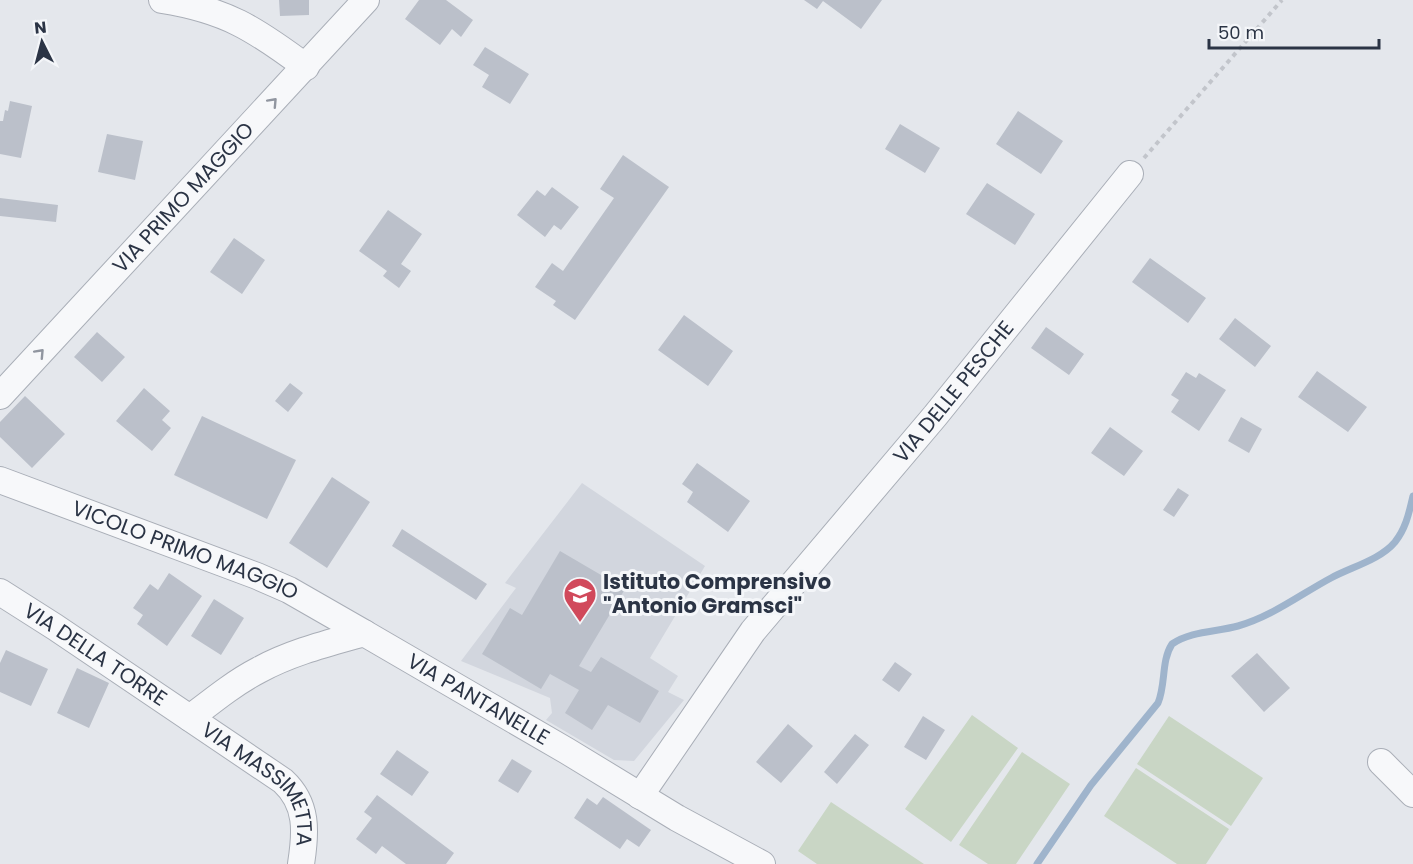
<svg xmlns="http://www.w3.org/2000/svg" width="1413" height="864" viewBox="0 0 1413 864" font-family="Poppins,sans-serif">
	<rect width="100%" height="100%" fill="#e4e7ec"/>
	<path fill="#d2d6de" d="M582,483L705,566L650,658L678,676L668,692L684,700L634,761L614,760L546,720L552,713L550,698L461,661L516,588L505,583Z"/>
	<path fill="#c9d6c5" d="M972,715L1018,748L951,842L905,809Z
		M1169,716L1263,778L1231,826L1137,764Z
		M1022,752L1070,784L1016,864H988L959,845Z
		M1136,768L1229,829L1206,864H1177L1104,816Z
		M831,802L924,864H817L798,851Z"/>
	<g fill="none" stroke-linecap="round" stroke-linejoin="round">
		<path stroke="#9fb4cc" stroke-width="7" d="M1037,864L1091,785L1158,703C1166,684 1161,661 1172,644C1191,631 1216,632 1238,626C1271,617 1301,594 1331,578C1351,567 1380,560 1395,542C1406,528 1409,513 1413,496"/>
	</g>
	<path fill="#bbc0ca" d="M279,0H309V15L280,16Z
		M419,0H446L473,20L461,37L452,29L440,45L405,19Z
		M804,0H882L861,29L823,1L817,9Z
		M485,47L529,74L510,104L482,87L489,75L473,65Z
		M10,101L32,106L21,158L0,154V121H3L5,110L8,111Z
		M1018,111L1063,141L1041,174L996,144Z
		M900,124L940,148L925,173L885,149Z
		M107,134L143,141L135,180L98,172Z
		M623,155L669,187L575,320L553,305L556,301L535,287L552,263L563,271L614,198L600,189Z
		M987,183L1035,214L1015,245L966,214Z
		M552,187L579,207L561,230L554,225L545,237L517,215L537,190L545,196Z
		M0,198L58,205L56,222L0,216Z
		M388,210L422,234L401,264L411,271L399,288L383,276L387,271L359,251Z
		M234,238L265,260L242,294L210,272Z
		M1150,258L1206,298L1188,323L1132,282Z
		M684,315L733,351L708,386L658,350Z
		M1235,318L1271,346L1255,367L1219,339Z
		M1046,327L1084,354L1069,375L1031,348Z
		M97,332L125,357L102,382L74,357Z
		M1317,371L1367,407L1348,432L1298,397Z
		M1186,372L1196,378L1199,373L1226,390L1199,431L1171,412L1179,400L1171,395Z
		M290,383L303,393L288,412L275,401Z
		M144,388L170,411L162,420L171,428L152,451L116,421Z
		M25,396L65,434L32,468L0,437V422Z
		M202,416L296,460L267,519L174,475Z
		M1241,417L1262,429L1249,453L1228,441Z
		M1110,427L1143,451L1124,476L1091,453Z
		M697,463L750,501L728,532L687,502L693,492L682,484Z
		M332,477L370,502L327,568L289,543Z
		M1178,488L1189,495L1174,517L1163,510Z
		M402,529L487,584L476,600L392,546Z
		M560,551L625,589L579,666L591,672L601,657L659,691L640,723L608,705L592,730L565,713L579,690L550,674L541,689L482,654L510,608L522,615Z
		M169,573L202,596L167,646L137,624L143,615L133,608L150,584L158,590Z
		M214,599L244,618L221,655L191,636Z
		M6,650L48,669L31,706L0,692V663Z
		M1257,653L1290,688L1264,712L1231,676Z
		M895,662L912,674L899,692L882,680Z
		M77,668L109,683L89,728L57,713Z
		M923,716L945,730L926,760L904,747Z
		M788,724L813,746L781,783L756,762Z
		M855,734L869,745L837,784L824,772Z
		M397,750L429,772L412,796L380,774Z
		M512,759L532,771L518,793L498,781Z
		M377,795L454,853L446,864H406L382,846L376,854L356,839L372,818L364,812Z
		M603,797L651,830L639,847L627,839L620,849L574,818L587,798L597,805Z"/>
	<g fill="none" stroke-linecap="round" stroke-linejoin="round">
		<defs>
			<g id="minor">
				<path d="M162,0C226,10 255,29 306,67"/>
				<path id="s1" d="M0,396L366,0"/>
				<path id="s2" d="M0,480L257,576L289,590L364,633"/>
				<path id="s3" d="M0,592L55,627L283,781C308,804 306,832 301,864"/>
				<path id="s4" d="M190,718C212,701 234,683 259,670C292,652 329,643 364,633L567,751L677,818L762,864"/>
				<path d="M1381,762L1413,794"/>
				<path id="s5" d="M640,796L753,631L935,416L1130,174"/>
			</g>
		</defs>
		<use href="#minor" stroke="#a9aeb7" stroke-width="28"/>
		<path stroke="#c2c5cb" stroke-width="4" stroke-dasharray="4.5 4.5" stroke-linecap="butt" d="M1144,158L1282,0"/>
		<use href="#minor" stroke="#f7f8fa" stroke-width="26"/>
	</g>
	<defs><path id="oneway-chevron" d="M-2-3.5L2.5 0L-2 3.5" fill="none" stroke-width="1.6" stroke-linecap="round" stroke-linejoin="round" transform="scale(1.5)"/></defs>
	<g stroke="#9196a0">
		<use href="#oneway-chevron" transform="translate(273 102) rotate(-47)"/>
		<use href="#oneway-chevron" transform="translate(40 353) rotate(-47)"/>
	</g>
	<defs>
		<symbol id="school-pin" viewBox="-11 -11 22 30"><path d="M0 17L-7.5 6A9.5 9.5 0 1 1 7.5 6Z" fill="#d1495b" stroke="#f4f6f9"/><path d="M0-5L7-2L0 1L-7-2ZM-4 1L0 2.5L4 1V4Q0 6-4 4Z" fill="#fff"/></symbol>
	</defs>
	<g fill-rule="evenodd">
		<use href="#school-pin" x="561" y="575" width="38" height="52"/>
	</g>
	<g text-anchor="middle" stroke-width="6" stroke-linejoin="round" paint-order="stroke">
		<g font-size="21" fill="#2b3445" stroke="#f4f6f9">
			<text dy="7" stroke="none"><textPath href="#s1" startOffset="270">VIA PRIMO MAGGIO</textPath></text>
			<text dy="7" stroke="none"><textPath href="#s5" startOffset="512">VIA DELLE PESCHE</textPath></text>
			<text dy="7" stroke="none"><textPath href="#s2" startOffset="198">VICOLO PRIMO MAGGIO</textPath></text>
			<text dy="7" stroke="none"><textPath href="#s3" startOffset="114">VIA DELLA TORRE</textPath></text>
			<text dy="7" stroke="none"><textPath href="#s4" startOffset="328">VIA PANTANELLE</textPath></text>
			<text dy="7" stroke="none"><textPath href="#s3" startOffset="328">VIA MASSIMETTA</textPath></text>
		</g>
		<g font-size="21" font-weight="bold" fill="#2b3445" stroke="#f4f6f9" text-anchor="start">
			<text x="603" y="589">Istituto Comprensivo<tspan x="603" dy="24">"Antonio Gramsci"</tspan></text>
		</g>
	</g>
	<g transform="translate(42 42) rotate(354)" stroke="#f4f6f9" stroke-width="4.5" paint-order="stroke">
	<path d="M0-4.5L10 22L0 15L-10 22Z" fill="#2b3445"/>
	<text y="-9" font-size="16" font-weight="bold" text-anchor="middle" fill="#2b3445">N</text>
	</g>
	<path d="M1209 39v9h170v-9" fill="none" stroke="#2b3445" stroke-width="3"/>
	<text x="1218" y="39" font-size="18" fill="#2b3445" stroke="#f4f6f9" stroke-width="4.5" paint-order="stroke">50 m</text>
</svg>
